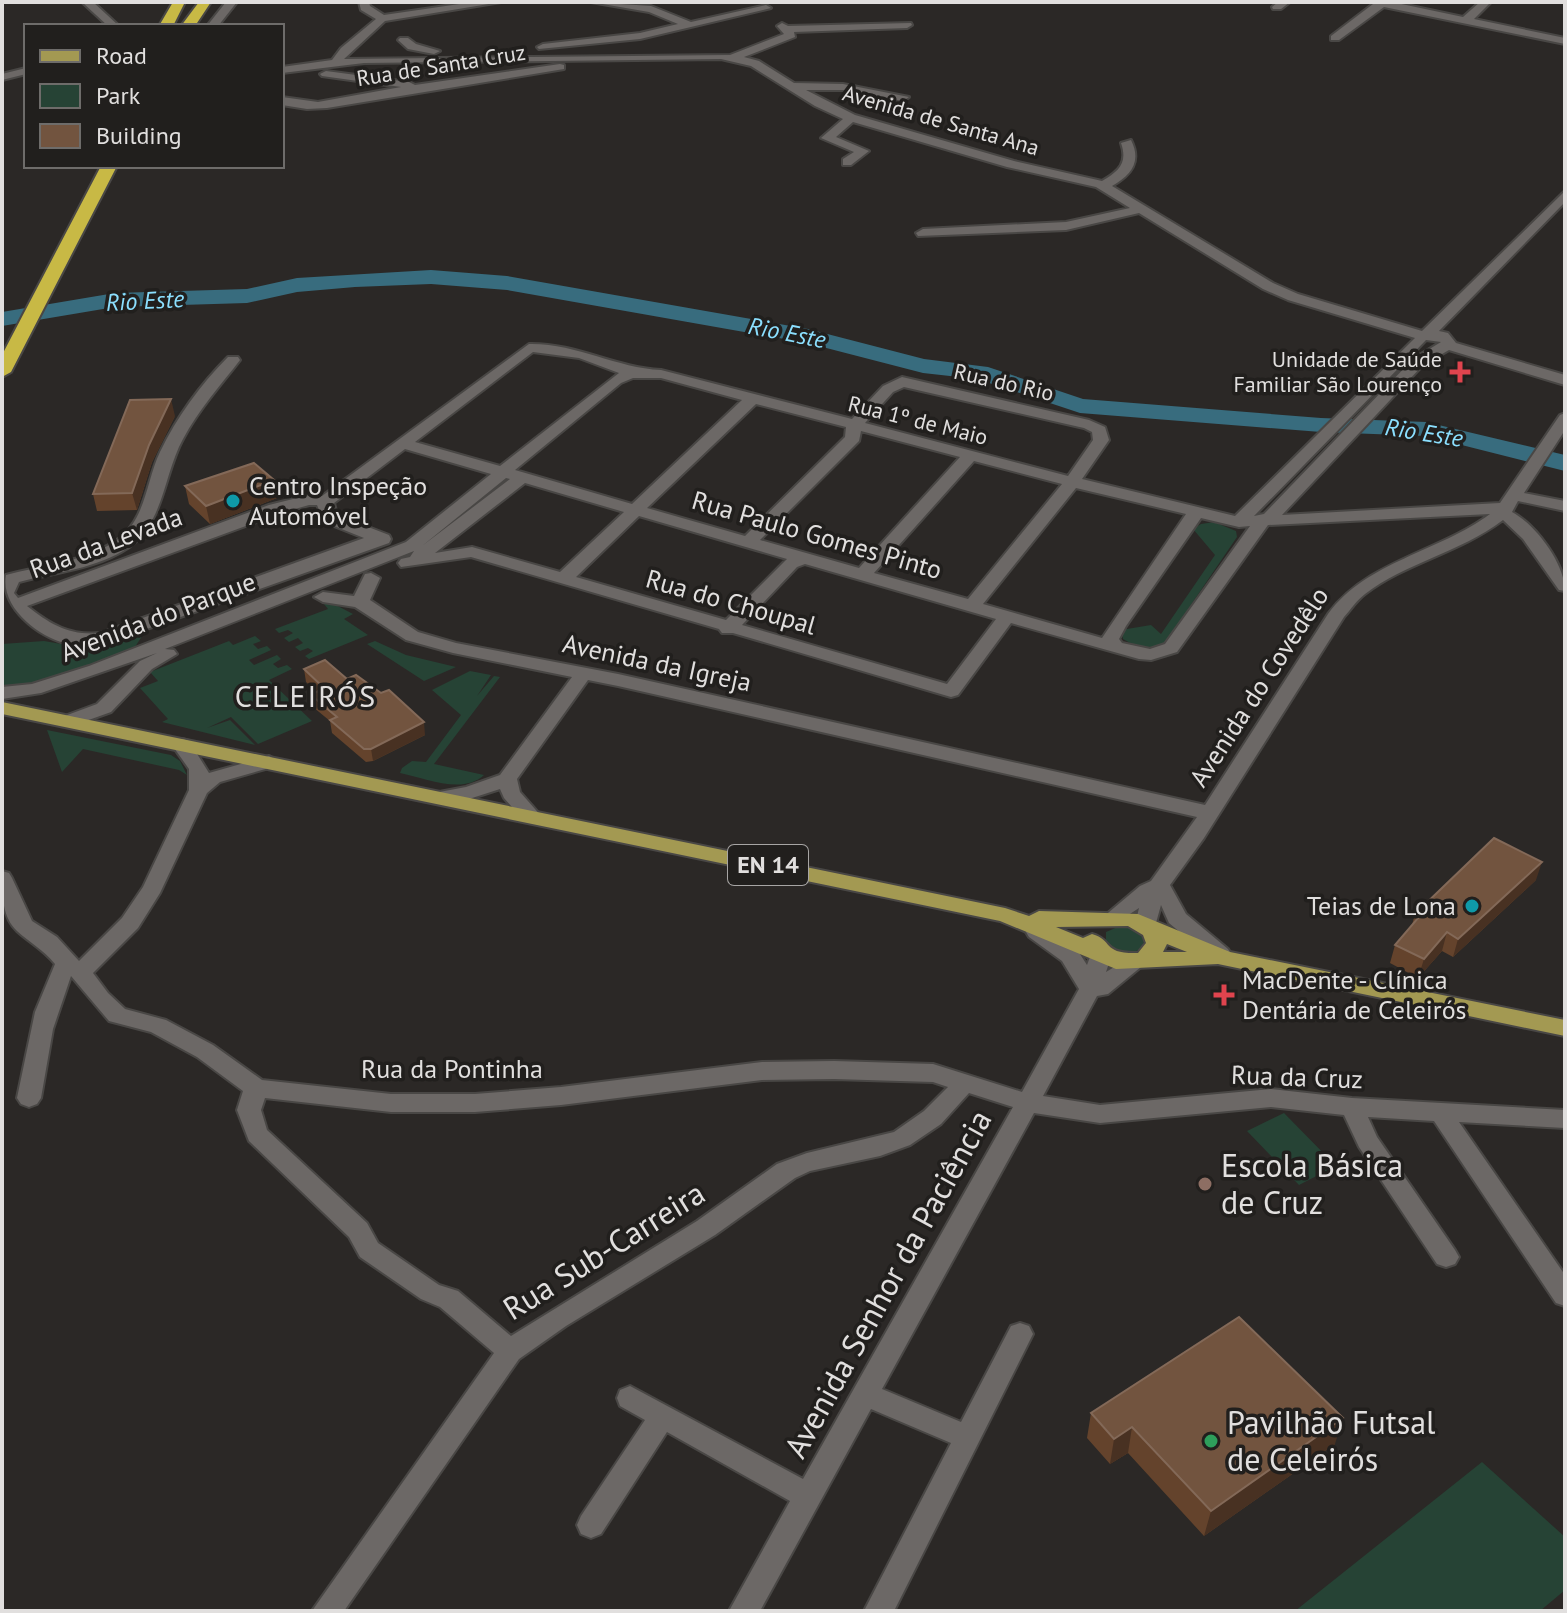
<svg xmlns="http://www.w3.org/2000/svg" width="1567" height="1613" viewBox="0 0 1567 1613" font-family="'PT Sans',sans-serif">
	<rect width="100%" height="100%" fill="#2b2826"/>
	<path fill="#264335" d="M1214,522L1236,531L1237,537L1165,643L1143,650L1123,639L1121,630L1151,625L1161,634L1215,555L1193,529L1201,524Z
		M332,603L353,614L344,619L368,635L309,659L305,656L313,651L308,648L300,651L295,647L303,643L298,638L289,642L284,638L293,633L288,630L279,633L275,629L328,609L324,604Z
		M146,630L133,650L46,682L2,689V644L44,641L79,647L100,644Z
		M255,636L261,641L253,644L258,649L267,646L271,650L249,660L254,665L277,655L281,659L273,664L278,668L287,665L292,669L269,680L312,721L258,744L231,717L207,728L230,720L255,745L162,722L168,719L140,688L158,681L150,672L229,641L233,645Z
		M375,641L406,655L456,667L424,681L367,644Z
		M470,671L491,675L477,696L494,676L500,677L434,764L484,775C463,795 425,778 400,773L402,768L412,761L426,762L461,715L432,690Z
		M47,730L171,755L180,761L187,775L179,770L83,749L62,772Z
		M1120,926C1131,927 1141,930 1144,942C1137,959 1118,954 1106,944V932Z
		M1284,1113L1336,1166L1299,1185L1247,1131Z
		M1482,1462L1565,1537V1590L1540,1611H1295Z"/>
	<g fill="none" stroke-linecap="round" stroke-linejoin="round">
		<path fill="#386c7e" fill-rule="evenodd" d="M431,270L507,276L808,329L924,359L988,367L1083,399L1321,418L1426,422L1565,455V471L1426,436L1321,432L1080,413L977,379L923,373L807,343L507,290L431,284L355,287L297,292L247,303L115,307L2,326V312L115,293L247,289L297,278Z"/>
		<defs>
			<path id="minor" d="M82,2H93L119,26H108Z
				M226,2H237L218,26H207Z
				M359,2H369L370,6L384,15L473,2H501L385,21L344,59L730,55L784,34L777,26L782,23L788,26L911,23L912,25L907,28L794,32L795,37L744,57L759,61L794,83L843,84L909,97L903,101L843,90H806L855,115L1014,161L1102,181C1119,171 1128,163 1121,143L1131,140C1142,162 1131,175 1112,186L1273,283L1298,294L1422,331L1565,191V202L1439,331L1448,333L1456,343L1565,375V385L1449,350L1423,365L1282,515L1500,503L1560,415L1565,413V430L1524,493L1565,501V511L1518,501L1512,512C1536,525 1565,564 1565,591L1559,590L1523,539L1503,520C1459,553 1405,563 1365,594C1357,600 1351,609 1344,617L1204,838L1170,885L1186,914L1228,949L1231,954L1228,959H1212L1169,923L1161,905L1154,930H1138L1135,925L1139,908L1113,925L1105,923L1102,918L1140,886L1151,881L1197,817L618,686L588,680L517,779L520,792L542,817L539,822H525L504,798L500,789L469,799L434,801L431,797L434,793L466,787L500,775L572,677L453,653L406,640L355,607L323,602L314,597L323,592L354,596L365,574L371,573L380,578L370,600L418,632L456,643L618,674L1205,805L1328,614C1367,561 1439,552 1490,514L1268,525L1177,652L1151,660L1139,659L1011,623L958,695L951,697L733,633H722L719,629L471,557L401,567L398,563L401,559L410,557L414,551L165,649L174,650L177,654L152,669L111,712L69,727L59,721L62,717L97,704L140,661L157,653L41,693L2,699V687L32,684L89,666L406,542L491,474L405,449L334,503L337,515L389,535L391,539L389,543L110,642C95,646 80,646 65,643C39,637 0,607 6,575C43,565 85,562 117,540C146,520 146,481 160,452C177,417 200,385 228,357H238L240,360C220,386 199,409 183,439C164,473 164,523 129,547C97,569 56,572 19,582L14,593L18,598L269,505L309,495L322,496L529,344C576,343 616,368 661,370L852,419L883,386L902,377L1089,420L1105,427L1109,440L1082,479L1235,516L1415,338L1288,300L1263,289L1139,213L1066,230L918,236L916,233L923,229L1066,222L1130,208L1096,187L1007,167L853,122L836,137L869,151L851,165H843V159L854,152L821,138L843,119L815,106L751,66L721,59L364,63L282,73V67L332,60L341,48L376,19L361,10ZM1426,340L1441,342L1413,359L1264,514L1254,516ZM533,352L579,358L619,373L500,466L415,442ZM633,378H661L742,400L632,504L515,470L621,383ZM904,387L1084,428L1092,432L1093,440L1068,476L865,423L893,392ZM756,404L846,427L845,437L745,536L647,508ZM861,431L960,457L859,568L760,540L859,441ZM974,461L1062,484L968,599L874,573ZM506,478L510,479L422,546ZM525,483L624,512L560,572L472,547L435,553ZM1076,488L1186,514L1102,638L983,604ZM309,505H317L324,522L364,538L101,633C70,636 51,625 27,606L281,513ZM639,516L787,559L726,620L576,577ZM1201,518L1239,527L1250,526L1165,644L1150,649L1122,643L1119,639L1126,626ZM805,564L996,619L947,684L742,625L797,567Z
				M591,2L651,6L691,22L766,5L771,8L640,39L539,49L537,47L543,44L640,33L678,24L649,12Z
				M1278,2H1290L1281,9H1273L1272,7Z
				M1372,2H1392L1463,17L1480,2H1491L1474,19L1565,38V44L1384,7L1339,40H1331V36L1373,4Z
				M400,38H408L416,44L440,51L434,54L408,49L398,40Z
				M560,64L564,65V69L327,108L307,109L282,105V97L318,102L401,87L322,76L320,74L326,71L409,82L415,85Z
				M26,68V74L2,80V74Z
				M182,739L189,741L209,773L269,756L279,762L276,766L220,782L207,793L160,893L138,928L93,973L108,993L125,1009L166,1020L213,1045L262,1080L391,1094H475L561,1087L762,1062L834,1061L933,1064L1022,1092L1079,989L1062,961L1029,937L1026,932L1029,927L1037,925L1078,951L1087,965L1093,949H1109L1112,954L1106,972L1136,954L1144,957L1147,962L1108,994L1097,996L1043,1096L1100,1105L1271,1089L1352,1098L1565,1110V1128L1459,1122L1565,1275V1306L1556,1303L1434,1121L1368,1117L1377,1137L1455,1250L1459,1257L1455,1264L1446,1267L1437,1264L1359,1147L1344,1115L1271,1107L1100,1123L1034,1113L882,1389L961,1422L1011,1326L1020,1323L1029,1326L1033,1334L894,1611H864L951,1443L871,1409L760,1611H729L790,1501L667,1432L601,1534L591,1538L581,1534L577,1525L581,1516L645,1420L620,1406L617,1398L620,1390L630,1386L803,1479L1013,1107L969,1093L941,1124L910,1145L880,1156L810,1171L795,1178L715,1235L566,1326L519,1359L344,1611H312L494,1353L440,1307L421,1299L360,1257L349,1237L249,1141L237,1110L243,1091L197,1057L151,1032L109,1021L71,976L53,1029L41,1098L37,1104L29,1107L21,1104L17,1098L35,1012L55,964C43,949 30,943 17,931C1,916 2,891 2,871L9,873L12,878L32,921L57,937L79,961L122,918L143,887L189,790V769L172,745ZM834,1079L933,1082L948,1087L924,1111L894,1132L807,1153L777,1164L697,1221L511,1336L458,1291L439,1285L378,1243L367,1223L267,1130L261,1110L265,1098L391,1112H475L561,1105L762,1080Z"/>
			<path id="major" d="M2,702L1005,908L1029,916L1039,911L1138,914L1230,952L1565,1020V1036L1218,964L1116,969L1000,921L2,714ZM1128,926L1143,935L1146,943L1138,953C1101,954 1114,940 1092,934L1083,938L1056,927ZM1167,944L1187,952H1163Z"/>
			<path id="highway" d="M173,2H185L173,26H159Z
				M199,2H211L195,26H181Z
				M101,166H117L11,372L2,377V355Z"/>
		</defs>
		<use href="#minor" stroke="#494745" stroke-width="4"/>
		<use href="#major" stroke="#494745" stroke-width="4"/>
		<use href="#highway" stroke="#494745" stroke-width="4"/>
		<use href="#minor" fill="#6c6866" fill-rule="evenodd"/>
		<use href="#major" fill="#a39952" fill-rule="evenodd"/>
		<use href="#highway" fill="#c8b945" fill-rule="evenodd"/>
	</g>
	<path fill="#64432c" d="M175,416L152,462L137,510L97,511L93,494Z
		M185,486L277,498L210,524L189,504Z
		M304,669L347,679L425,735L373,761L366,762L332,733L330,721L313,707L311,695L317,692L306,682Z
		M1536,880L1453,957L1442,951L1418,978L1390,963L1395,945L1412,925L1415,914Z
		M1091,1413L1335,1444L1204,1536L1128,1453L1110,1464L1087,1438Z"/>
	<path fill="#483122" d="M171,399L175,416L152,462L137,510L132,493L149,445Z
		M274,480L277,498L210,524L206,506Z
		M424,722L425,735L373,761L371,749Z
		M1542,862L1536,880L1453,957L1458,939Z
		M1447,932L1442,951L1418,978L1424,959Z
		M1343,1418L1335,1444L1204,1536L1211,1511Z
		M1132,1427L1128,1453L1110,1464L1114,1439Z"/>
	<path fill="#72543f" stroke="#836958" stroke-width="2" d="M171,399L149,445L132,493L93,494L130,400Z
		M254,463L274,480L206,506L185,486Z
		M325,660L347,679L356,675L381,693L389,690L424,722L371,749H364L330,720L337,717L311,695L324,688L304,669Z
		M1494,838L1542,862L1458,939L1447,932L1424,959L1395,945L1419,917L1415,914Z
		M1239,1317L1343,1418L1211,1511L1132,1427L1114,1439L1091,1413Z"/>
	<g fill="#e0444e" stroke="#211f1d" stroke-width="3">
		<path d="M1456 360h8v8h8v8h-8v8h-8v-8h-8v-8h8z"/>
		<path d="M1220 983h8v8h8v8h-8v8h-8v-8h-8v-8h8z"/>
	</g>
	<g fill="#0f9aa8" stroke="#211f1d" stroke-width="3">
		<circle cx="233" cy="501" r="8"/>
		<circle cx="1472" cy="906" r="8"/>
	</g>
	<circle fill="#8d6e63" stroke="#211f1d" stroke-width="3" cx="1205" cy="1184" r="8"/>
	<circle fill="#2e9e5b" stroke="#211f1d" stroke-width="3" cx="1211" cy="1441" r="8"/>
	<g text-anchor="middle" stroke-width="7" stroke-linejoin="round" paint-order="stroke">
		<g font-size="22" fill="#e1dfde" stroke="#211f1d">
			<text transform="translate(441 65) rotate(-9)" y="8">Rua de Santa Cruz</text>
			<text transform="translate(941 120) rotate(16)" y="8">Avenida de Santa Ana</text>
			<text transform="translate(1004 382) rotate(13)" y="8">Rua do Rio</text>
			<text transform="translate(918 420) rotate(14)" y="8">Rua 1º de Maio</text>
		</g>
		<g font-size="22" fill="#e1dfde" stroke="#211f1d" text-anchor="end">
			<text x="1442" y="367">Unidade de Saúde<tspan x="1442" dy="25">Familiar São Lourenço</tspan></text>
		</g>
		<g font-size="24" font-style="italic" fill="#8bdffe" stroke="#211f1d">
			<text transform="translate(145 301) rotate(-3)" y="8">Rio Este</text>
			<text transform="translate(787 333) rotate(11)" y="8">Rio Este</text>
			<text transform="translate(1424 433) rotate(9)" y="8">Rio Este</text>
		</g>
		<rect fill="#211f1d" stroke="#a7a5a4" stroke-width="2" x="728" y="845" width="80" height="40" rx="6"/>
		<g font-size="24" font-weight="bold" fill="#e1dfde">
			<text x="768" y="873">EN 14</text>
		</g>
		<g font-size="26" fill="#e1dfde" stroke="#211f1d" text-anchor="start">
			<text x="249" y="495">Centro Inspeção<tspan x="249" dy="30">Automóvel</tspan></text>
			<text x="1456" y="915" text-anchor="end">Teias de Lona</text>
			<text x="1242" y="989">MacDente - Clínica<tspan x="1242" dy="30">Dentária de Celeirós</tspan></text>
		</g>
		<g font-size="26" fill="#e1dfde" stroke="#211f1d">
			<text transform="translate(817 535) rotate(16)" y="9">Rua Paulo Gomes Pinto</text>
			<text transform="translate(106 543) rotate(-20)" y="9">Rua da Levada</text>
			<text transform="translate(731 602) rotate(16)" y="9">Rua do Choupal</text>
			<text transform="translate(158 617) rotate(-21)" y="9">Avenida do Parque</text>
			<text transform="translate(657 663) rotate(12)" y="9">Avenida da Igreja</text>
			<text transform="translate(1259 687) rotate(-57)" y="9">Avenida do Covedêlo</text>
			<text x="452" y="1078">Rua da Pontinha</text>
			<text transform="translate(1297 1077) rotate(2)" y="9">Rua da Cruz</text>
		</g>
		<g font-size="30" letter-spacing="2" fill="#e1dfde" stroke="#211f1d">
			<text x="306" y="707">CELEIRÓS</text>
		</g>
		<g font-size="32" fill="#e1dfde" stroke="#211f1d" text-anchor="start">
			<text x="1221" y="1177">Escola Básica<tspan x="1221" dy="37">de Cruz</tspan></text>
			<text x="1227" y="1434">Pavilhão Futsal<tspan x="1227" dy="37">de Celeirós</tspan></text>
		</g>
		<g font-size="32" fill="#e1dfde" stroke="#211f1d">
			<text transform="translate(604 1251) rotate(-32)" y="11">Rua Sub-Carreira</text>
			<text transform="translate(888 1284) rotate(-61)" y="11">Avenida Senhor da Paciência</text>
		</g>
	</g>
	<rect width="1567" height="1613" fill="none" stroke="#e1dfde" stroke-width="8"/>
	<rect x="24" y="24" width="260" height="144" fill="#211f1d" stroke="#6e6c6a" stroke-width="2"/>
	<rect x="40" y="50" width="40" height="12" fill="#a39952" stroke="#6e6c6a" stroke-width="2"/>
	<text x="96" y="64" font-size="24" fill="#e1dfde">Road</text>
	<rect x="40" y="84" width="40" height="24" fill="#264335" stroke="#6e6c6a" stroke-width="2"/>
	<text x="96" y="104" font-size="24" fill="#e1dfde">Park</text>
	<rect x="40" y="124" width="40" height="24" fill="#72543f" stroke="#6e6c6a" stroke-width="2"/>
	<text x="96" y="144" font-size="24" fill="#e1dfde">Building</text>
</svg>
